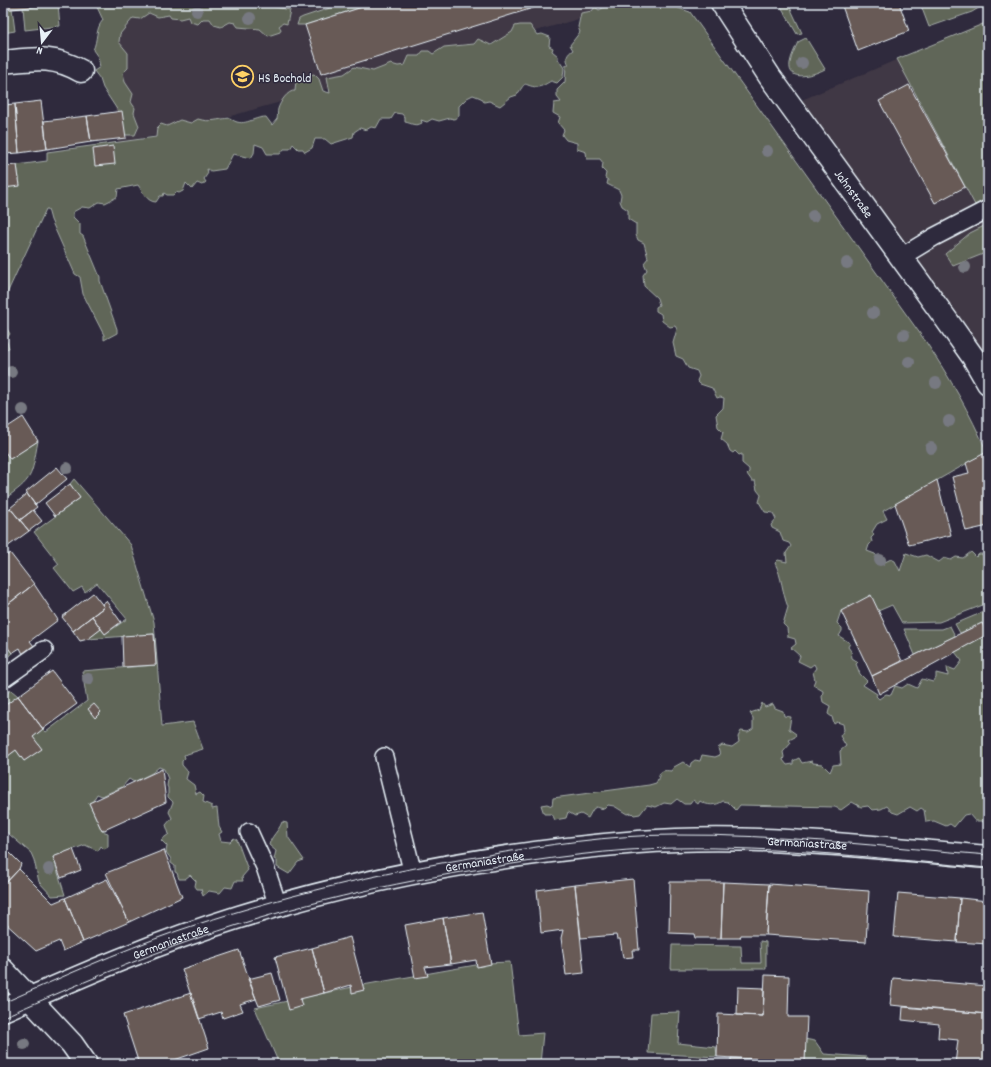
<svg xmlns="http://www.w3.org/2000/svg" width="991" height="1067" viewBox="0 0 991 1067" font-family="Dekko,sans-serif">
	<rect width="100%" height="100%" fill="#2f2a3d"/>
	<filter id="ink" filterUnits="userSpaceOnUse"><feTurbulence type="fractalNoise" baseFrequency=".025" numOctaves="2"/><feDisplacementMap in="SourceGraphic" scale="8" xChannelSelector="R" yChannelSelector="G"/><feConvolveMatrix kernelMatrix="1 2 1 2 8 2 1 2 1" color-interpolation-filters="sRGB"/></filter>
	<g filter="url(#ink)">
		<path fill="#403845" d="M106,3H636L166,134L118,142Z
			M988,21V383L790,105Z"/>
		<path fill="#616659" stroke="#a4aca8" d="M99,3H255L290,10L287,24L283,23L279,26L281,29L280,32L268,36L260,29L238,27L235,23L230,22L221,27L214,25L210,19H203L198,24L190,22L188,17L180,19L171,18L169,15L158,17L149,13L140,19L133,18L120,34L119,42L128,53V68L123,73L125,82L133,94L131,102L135,108L134,113L139,126L135,135H123L120,114L103,88L100,79L94,71L100,67L98,57L93,50C98,40 95,29 103,20L97,7Z
			M345,3H375L305,25H297L299,19L303,17Z
			M612,3H678V8L690,12L926,342C950,378 970,413 987,452L883,511L887,519L877,524L872,532L874,535L871,538L872,542L869,545L867,551L875,554L880,560L885,558V562L891,559L895,561L900,571L906,553L918,557L926,555L939,562L944,558L951,560L956,557L963,558L971,552L976,557L979,554H982L987,562L983,567L988,569V603L939,622L902,623L892,605L878,611H841L837,623L842,628V631L839,636L850,643L848,647L851,651L852,658L858,662L856,664L860,674L867,681L863,685L877,694L876,696L879,699L886,694L891,695L895,686L902,688L908,684L917,688L922,679L933,682L936,678V673L948,676L947,667L955,670L962,661L955,652L988,634L982,623L960,633L955,624L988,610V824L981,821H975L969,814L964,815L954,827L950,824L946,826L934,821L926,822L924,810L921,808L917,811L910,807L898,814L892,812L887,806L881,809L872,810L868,806L861,807L852,802L841,810L835,807L740,805L736,810L728,802L723,801C716,806 707,806 700,801L698,804L693,800L690,804H684L677,799L671,804L664,803L656,807L647,805L640,814L634,815L632,813L627,814L614,806L608,805L604,809L596,807L593,809L588,818L581,814L575,816L568,812L566,818L555,820L552,814H544L541,805L547,804L552,806L553,798L649,785L656,783C661,775 657,769 671,771L674,767L683,762L690,767L691,763L695,760L700,761L702,755L715,757L720,755L718,748L722,745L732,747L739,742L738,737L741,731L748,732L753,729V718L750,713L759,710L762,703L765,707L773,704L775,708L783,711L784,716L791,717L789,729L796,734L795,737L789,740L791,743L783,752L784,757L783,760L787,765L793,764V761L799,758L802,763L812,761L813,763L822,764L830,772L833,765L841,764L840,751L846,746L840,736L844,730L843,724L837,722L834,724L832,717L828,714L830,706L823,702L822,697L823,691L813,685L815,680L813,672L816,668L814,664L810,667L798,661L800,656L791,648L796,644L795,639L788,637L787,628L783,624L788,607C782,592 782,577 775,563L778,560L787,562L786,553L791,546L789,543L783,541L780,532L772,528L771,525L776,519L773,513L765,512L759,502L761,495L757,490L755,481H752L747,474L749,472V469L742,463V454L739,455L735,451L733,453L730,451L727,444L721,439L723,432L718,427L716,415L723,408L724,398L720,397L717,398L712,388L700,384L697,381L699,376L697,371L688,368L683,359L676,356L673,343L677,329L675,326L670,327L662,321L661,314L656,311V307L659,305L657,298L644,286L643,275L647,270L644,263L648,258L644,243L638,240L636,235V224L628,219V210L622,206L620,201L621,195L619,190L607,184L608,180L605,178L606,173L602,169L603,163L600,159H587L586,152L577,149V143L566,140L562,135L564,130L558,123L560,117L553,113L554,103L561,102L557,97V90L565,82L566,65H569C565,58 567,54 573,50L570,45L580,32L578,27L581,13L592,11L595,7L599,10Z
			M779,3H788L802,33L797,34Z
			M920,3H987L972,12L929,27Z
			M58,4L60,26L25,30L23,7Z
			M12,8L15,31L3,33V10Z
			M988,22V199L975,205L897,59Z
			M520,25H530L537,35L542,34L550,37L549,46L553,48L552,51L558,56V59L564,68L563,77L557,83L551,81C547,83 542,87 537,87C522,86 528,78 517,95L511,97L500,106L489,101L484,102L481,98L473,95L467,98L459,106V116L454,119L450,118L439,121L432,119L427,122L421,120L422,123C415,127 411,123 405,122V118L402,114L395,113L391,119H381L376,128L371,127L366,130L360,128L354,132L353,137L331,144L325,139H315L312,148L305,152L303,149H298L293,144L290,149H284L280,154H267L263,147L255,144L254,153L251,158L233,154L225,169L211,171L207,169L208,173L204,179L206,182L202,185L197,183L192,189L186,183L183,191L179,193L176,192L173,195H167L164,193L163,196H160L156,202C147,202 143,192 138,185L118,189L117,197L105,203L99,202L90,208L82,207L73,212V217L80,224V234L83,236L100,277V281L117,329V333L104,340V335L83,294L80,277L75,274L51,220L48,209H46L3,302V188L20,185L17,165L47,161V152L156,137L157,128L161,124L167,126L180,120L191,123L198,119C211,123 217,119 230,118C243,129 252,117 266,117L272,125L277,119C278,116 277,112 278,109C280,102 288,90 295,91L296,80L301,77L306,78L309,75L314,74L319,79L323,91L330,93L327,77L344,74L354,67L373,71L391,64L398,66L405,65L409,56H419L423,51H429L433,54L444,47L474,44L478,39L491,45L512,32L515,26Z
			M806,38L825,69C816,74 787,84 790,63C791,56 795,49 798,42Z
			M988,224V252L953,266L945,254L970,233Z
			M3,314V322L10,334L6,339L9,348L3,350Z
			M38,441C31,478 34,478 3,500V449L10,459Z
			M74,479L131,545L154,622L162,726L193,722L203,749L184,755L185,758L182,761V765L188,772L186,779L194,785L196,794L200,792L204,796L203,802L212,806V809L217,808L219,827L222,832L219,834L221,841L230,842L234,838L237,840L248,870L242,877L243,881H235L232,888L225,887L220,893L209,891L203,896L201,889H197L195,886L196,881L190,875L185,879H179L177,873L175,872V866L171,863V859L166,852L167,846L161,840L169,834L166,825L172,818L169,812L173,802L168,797V788L167,786L168,779L164,769L159,767L152,773L134,782L129,779L122,787L102,796L97,794L93,801L89,803L102,831L108,833V847L104,849L101,846L98,851L85,845L53,857L65,895L52,896L39,882L34,860L31,853L3,829V749L8,756L16,750L24,761L41,749L33,737L43,729L46,732L87,701L82,671L156,665L154,634L88,639L101,629L105,634L127,619L97,583L85,592L82,587L73,592L54,568L59,564L34,532L80,498L70,484Z
			M950,626L955,636L915,655L904,629H942Z
			M3,641L12,653L3,661Z
			M11,690L18,696L3,707V696Z
			M282,822L287,823L288,837L304,860L298,862L289,874L277,867V861L274,859L276,851L269,845C271,836 279,831 282,822Z
			M760,941L766,942V969H671L672,945L741,946L742,963H761Z
			M510,962L519,1035L543,1033L540,1064H279L255,1008L357,986L487,963Z
			M680,1012L678,1043L716,1047L717,1057L648,1053L651,1013Z
			M799,1038L815,1041L824,1054L866,1057L874,1064H752L754,1053Z"/>
		<path fill="#685a57" stroke="#e8f1f8" d="M3,3H58V4L3,10Z
			M375,3H549L321,74L305,25Z
			M841,3H899L909,31L858,51Z
			M909,85L965,187L935,203L879,101Z
			M41,101L47,149L19,153L15,104Z
			M15,104L19,153L3,154V105Z
			M122,111L126,138L91,142L87,116Z
			M87,116L91,142L47,149L44,121Z
			M113,146L115,164L95,166L93,149Z
			M17,165L20,186L3,188V166Z
			M23,417L38,441L10,459L3,449V430Z
			M987,452L988,526L966,531L952,477L969,473L966,463Z
			M57,467L67,479L35,505L26,492Z
			M937,480L951,535L909,545L895,504Z
			M70,484L80,498L55,516L45,503Z
			M27,494L37,507L20,520L10,508Z
			M10,508L29,531L7,547L3,541V514Z
			M33,510L42,521L29,531L20,520Z
			M10,553L34,584L3,608V558Z
			M34,584L58,620L30,641L34,646L23,654L20,648L12,653L3,641V608Z
			M93,593L104,607L73,631L62,617Z
			M871,595L902,661L872,676L841,611Z
			M106,601L121,622L105,634L92,616L104,607L102,604Z
			M92,616L101,629L88,639L80,641L73,631Z
			M982,623L988,634L879,694L872,676Z
			M154,634L156,665L123,667L122,636Z
			M52,671L77,704L43,729L18,696Z
			M18,696L43,729L33,737L42,749L24,761L16,750L8,756L3,749V707Z
			M94,704L101,712L95,718L88,709Z
			M162,769L166,802L102,831L89,803Z
			M3,846L21,864L19,869L3,886Z
			M73,849L81,870L61,878L53,857Z
			M164,850L182,897L129,922L106,873Z
			M19,869L53,903L65,898L83,942L63,951L59,941L36,951L3,921V886Z
			M107,879L129,922L83,942L65,898Z
			M633,879L639,950H632L633,957L623,958L620,939H617L616,935L581,938L575,885Z
			M670,882H723L721,938H695L694,934L669,933Z
			M723,882L769,884L766,935H741L740,938H721Z
			M769,884L869,891L866,942L766,935Z
			M575,885L584,973L566,975L561,938L563,930L541,933L537,890Z
			M898,893L960,898L957,942L894,937Z
			M960,898L988,901V944L957,942Z
			M482,912L491,964L477,967L476,960L451,964L443,918Z
			M443,918L451,964L425,967L428,976L415,978L405,925Z
			M350,937L364,990L352,993L351,985L324,993L312,948Z
			M312,948L324,993L300,999L302,1006L289,1010L275,957Z
			M239,950L256,999L240,1004L243,1011L223,1018L221,1012L199,1019L182,969Z
			M272,973L280,1000L259,1006L248,979Z
			M765,975L789,976L788,1017H807L805,1062L717,1057L718,1014L763,1016Z
			M893,978L988,986V1014L890,1005Z
			M738,987L764,988L763,1016L737,1015Z
			M191,993L209,1048L163,1064H139L123,1015Z
			M903,1007L988,1014V1064H955L958,1040L938,1038L939,1024L902,1020Z
			M731,1058L760,1059V1064H731Z"/>
		<g fill="none" stroke-linecap="round" stroke-linejoin="round">
			<defs>
				<path id="lane" d="M901,257L934,237L988,209
					M3,679L44,650
					M384,757L413,874
					M249,832L265,867L278,906"/>
				<path id="street" d="M3,62C34,59 53,55 81,71
					M3,970L72,1044L86,1064"/>
				<g id="secondary">
					<path id="s1" d="M722,3L770,77L946,319L973,357L988,383"/>
					<path id="s2" d="M3,1010C80,976 158,942 239,917C368,877 504,853 638,842C754,833 872,847 988,857"/>
				</g>
			</defs>
			<use href="#lane" stroke="#e8f1f8" stroke-width="20"/>
			<use href="#street" stroke="#e8f1f8" stroke-width="25"/>
			<use href="#secondary" stroke="#e8f1f8" stroke-width="25"/>
			<use href="#lane" stroke="#2f2a3d" stroke-width="17"/>
			<use href="#street" stroke="#2f2a3d" stroke-width="22"/>
			<use href="#secondary" stroke="#2f2a3d" stroke-width="22"/>
			<path stroke="#e8f1f8" stroke-width="1" d="M3,1003C60,978 117,952 177,931C277,897 378,873 482,856C545,845 609,835 674,835C779,834 883,847 988,855
				M3,1017C68,989 133,960 201,937C294,905 390,883 487,868C549,858 611,849 674,848C778,846 884,859 988,868"/>
		</g>
		<g fill="#777981">
			<circle cx="197" cy="11" r="6"/>
			<circle cx="250" cy="18" r="6"/>
			<circle cx="802" cy="63" r="6"/>
			<circle cx="767" cy="151" r="6"/>
			<circle cx="813" cy="216" r="6"/>
			<circle cx="847" cy="263" r="6"/>
			<circle cx="965" cy="267" r="6"/>
			<circle cx="873" cy="313" r="6"/>
			<circle cx="904" cy="335" r="6"/>
			<circle cx="909" cy="362" r="6"/>
			<circle cx="11" cy="372" r="6"/>
			<circle cx="936" cy="383" r="6"/>
			<circle cx="23" cy="410" r="6"/>
			<circle cx="949" cy="421" r="6"/>
			<circle cx="931" cy="448" r="6"/>
			<circle cx="67" cy="468" r="6"/>
			<circle cx="880" cy="560" r="6"/>
			<circle cx="88" cy="679" r="6"/>
			<circle cx="49" cy="869" r="6"/>
			<circle cx="24" cy="1044" r="6"/>
		</g>
	</g>
	<defs>
		<symbol id="school-ring" viewBox="-11 -11 22 22"><circle r="9.5" fill="#2f2a3d" stroke="#ffd166" stroke-width="1.5"/><path d="M0-5L7-2L0 1L-7-2ZM-4 1L0 2.5L4 1V4Q0 6-4 4Z" fill="#ffd166"/></symbol>
	</defs>
	<g fill-rule="evenodd">
		<use href="#school-ring" x="230" y="64" width="25" height="25"/>
	</g>
	<g text-anchor="middle" stroke-width="3" stroke-linejoin="round" paint-order="stroke">
		<g font-size="13" fill="#e8f1f8" stroke="#2f2a3d" text-anchor="start">
			<text x="258" y="82">HS Bochold</text>
		</g>
		<g font-size="13" fill="#e8f1f8" stroke="#2f2a3d">
			<text dy="5" stroke="none"><textPath href="#s1" startOffset="232">Jahnstraße</textPath></text>
			<text dy="5" stroke="none"><textPath href="#s2" startOffset="830">Germaniastraße</textPath></text>
			<text dy="5" stroke="none"><textPath href="#s2" startOffset="506">Germaniastraße</textPath></text>
			<text dy="5" stroke="none"><textPath href="#s2" startOffset="181">Germaniastraße</textPath></text>
		</g>
	</g>
	<rect width="991" height="1067" fill="none" stroke="#2f2a3d" stroke-width="16"/>
	<rect x="8" y="8" width="975" height="1051" fill="none" stroke="#e8f1f8" stroke-width="1.5" filter="url(#ink)"/>
	<g transform="translate(42 42) rotate(196)" stroke="#2f2a3d" stroke-width="3" paint-order="stroke">
	<path d="M0-3L7 15L0 10L-7 15Z" fill="#e8f1f8"/>
	<text y="-6" font-size="11" font-weight="bold" text-anchor="middle" fill="#e8f1f8">N</text>
	</g>
</svg>
